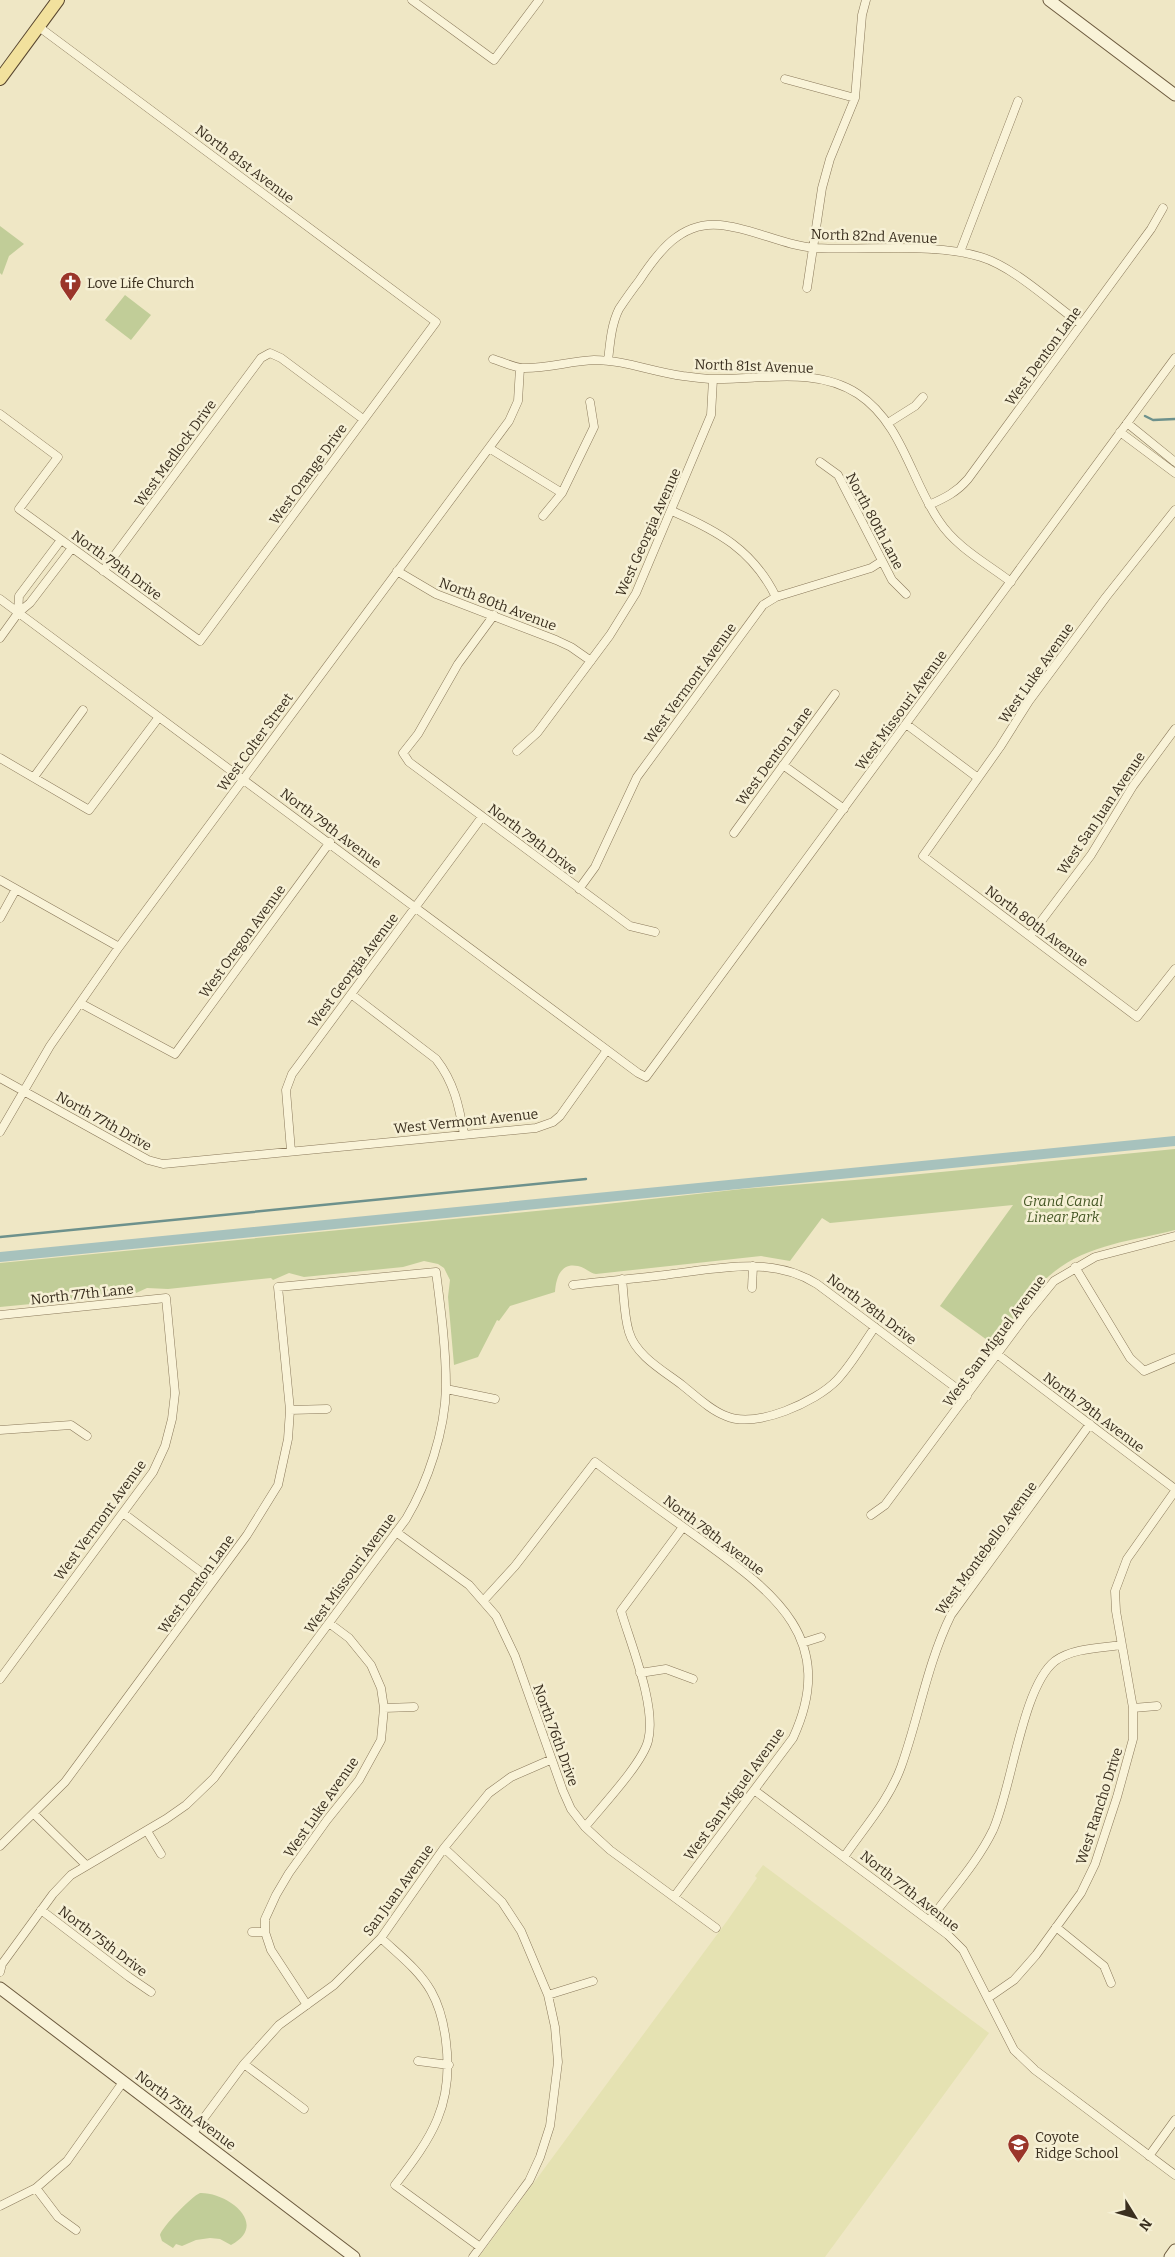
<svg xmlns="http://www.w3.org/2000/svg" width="1175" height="2257" viewBox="0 0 1175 2257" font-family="Bitter,serif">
	<rect width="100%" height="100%" fill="#efe7c5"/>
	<path fill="#e5e2b2" d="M763,1865L989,2033L825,2257H479L727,1921L757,1878L755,1876Z"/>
	<path fill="#c1cd98" d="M0,226L24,244L9,256L2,275L0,273Z
		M125,295L151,315L131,340L105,320Z
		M1175,1149V1230C1131,1241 1084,1245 1049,1276C1029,1294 1010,1324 994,1345L940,1306L1013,1205L830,1223L822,1218L790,1261L761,1256L596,1274C589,1273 585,1267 578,1266C560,1262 556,1279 555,1292L510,1306L499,1321L497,1320L478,1357L454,1365L448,1297L450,1280L444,1268L438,1264L424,1261L403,1267L304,1277L289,1273L273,1280L271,1278L168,1289L147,1288L134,1294L0,1307V1263L597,1205L742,1189L879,1178Z
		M200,2193C227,2192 270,2224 231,2245L220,2239L210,2238L196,2240L182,2246L176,2244L173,2248L162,2241L160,2235C162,2227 192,2196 200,2193Z"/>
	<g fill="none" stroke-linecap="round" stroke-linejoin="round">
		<path stroke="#6d918c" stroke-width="2.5" d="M1145,416L1153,420L1175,419
			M0,1237L586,1179"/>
		<path stroke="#a7c2bd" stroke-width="10" d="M0,1257L1175,1141"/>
		<defs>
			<path id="minor" d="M412,0L494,60L539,0
				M785,79L855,98
				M960,252L1018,101
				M807,288L822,188L830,159L855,98L862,15L866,0
				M493,359C502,362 513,367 522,368C546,369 570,361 594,360C624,360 653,372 683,376C693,377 703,379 713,379C761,380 815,366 858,394C902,423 911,480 939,521C956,547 986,563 1011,582
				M608,361C610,344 611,325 619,309C625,300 632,290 639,281C658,252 681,221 720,225C753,228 784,246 816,248C867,251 933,242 981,257C1014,267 1053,304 1081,324
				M0,414L58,457L19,509L200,641L436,322L39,27
				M888,423L915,406L923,397
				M1127,423L1175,462
				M1120,432L1175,473
				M489,448L562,493
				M820,462L838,475L892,580L906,594
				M929,505C945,498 957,492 968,479L1151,229L1163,208
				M1175,510L1106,597L1029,701L1000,747L923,856L1137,1017L1175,969
				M672,511C718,531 753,550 776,597
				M543,516L562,493L594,427L590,402
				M103,571L261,358L270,353L281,358L363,419
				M397,571L436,594L556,640L571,647L591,661
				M0,599L638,1073L646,1077L1175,358
				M18,613L19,596L61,540
				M494,615L458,664L418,734L403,753L409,762L630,926L655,932
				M0,638L18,613L30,603L72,548
				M906,724L978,778
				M517,751L537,733L610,635L636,593L711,415L713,379
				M0,758L89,810L159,717
				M783,765L844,809
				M34,777L83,710
				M734,833L835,694
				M0,880L119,947
				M579,889L595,867L637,777L763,605L776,597L871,568L882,561
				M0,918L16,889
				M1030,936L1091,855L1133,786L1175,729
				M351,994L436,1059C454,1082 459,1106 464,1134
				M80,1003L175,1054L330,842
				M0,1078L148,1160L163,1164L536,1128L553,1122L560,1116L607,1050
				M0,1132L50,1046L119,947L509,421L518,401L520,368
				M291,1151L286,1090L292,1074L482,817
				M1075,1267L1130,1358L1144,1371L1175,1358
				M622,1279C624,1296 624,1316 629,1332C636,1356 664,1371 682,1385C696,1396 710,1410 726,1416C756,1429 816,1402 837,1380C852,1364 863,1344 875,1327
				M573,1285C604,1281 634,1279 665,1275C716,1269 771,1255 817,1284L967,1396
				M752,1288L753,1266
				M0,1315L166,1298L175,1393L172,1419L165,1446L153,1472L0,1679
				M997,1354L1175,1489
				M446,1389L495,1399
				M290,1410L327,1409
				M0,1430L71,1425L87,1436
				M123,1513L213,1581
				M871,1515L885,1505L1023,1319L1054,1281L1095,1257L1175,1236
				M396,1532L469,1585L496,1616L515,1656L563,1791L571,1809L585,1827L610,1850L716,1928
				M484,1600L515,1566L595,1462C628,1487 662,1512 696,1536C770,1590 840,1636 793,1738L674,1897
				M802,1643L821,1637
				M640,1673L666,1669L693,1679
				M384,1708L414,1707
				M1133,1708L1157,1706
				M754,1790L948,1935L963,1950L1014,2050L1035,2070L1175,2175
				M34,1814L86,1865
				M585,1827C601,1807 642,1764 648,1741C657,1707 631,1645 621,1611L683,1527
				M147,1831L161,1854
				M0,1846L65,1782L247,1535L278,1485L288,1439L290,1410L278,1287L436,1272C441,1310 446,1349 446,1387C445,1431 428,1482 406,1519L214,1778L186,1805L166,1819L71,1875L53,1894L2,1964L0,1972
				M444,1848L502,1902L521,1931L548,1995L555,2027L558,2062L550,2126L540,2157L529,2181L473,2257
				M844,1857C864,1828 889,1800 901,1767C919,1717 927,1664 951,1615L1090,1424
				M41,1910L129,1977L151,1992
				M930,1920C951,1891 977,1863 993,1830C1012,1788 1022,1687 1055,1661C1073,1648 1101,1648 1121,1645
				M1056,1927L1104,1966L1111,1983
				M252,1932H265
				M381,1938C399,1955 419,1970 431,1991C440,2007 444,2024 446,2042C454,2105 432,2137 395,2185L480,2247
				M548,1995L593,1981
				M988,1998L1014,1980L1036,1955L1081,1893L1095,1864L1117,1797L1133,1739V1708L1116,1611L1115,1591L1127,1559L1175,1491
				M307,2005L271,1950L265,1932V1919L276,1895L289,1873L327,1820L359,1780L381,1740L384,1708L381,1688L371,1665L349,1638L329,1623
				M418,2061L449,2065
				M244,2064L304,2109
				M192,2134L244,2064L279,2025L334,1985L381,1938L444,1848L489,1793L511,1777L550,1760
				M1149,2156L1175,2120
				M36,2188L58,2217L76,2230
				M0,2206L36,2188L67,2161L123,2082"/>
			<path id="secondary" d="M1049,0L1175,95
				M0,1988L354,2257
				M1170,2257L1175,2250"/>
			<path id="primary" d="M0,79L58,0"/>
		</defs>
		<use href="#minor" stroke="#8a795b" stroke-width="9"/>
		<use href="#secondary" stroke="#6c5a3e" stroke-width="13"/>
		<use href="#primary" stroke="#58462f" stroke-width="14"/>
		<use href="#minor" stroke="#f9f3d8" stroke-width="8"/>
		<use href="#secondary" stroke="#f9f3d8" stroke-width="11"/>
		<use href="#primary" stroke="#f2e19d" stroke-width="12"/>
	</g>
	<defs>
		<symbol id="church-pin" viewBox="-11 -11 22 30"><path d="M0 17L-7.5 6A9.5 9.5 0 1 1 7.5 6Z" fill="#9a352a" stroke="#f6f0d5"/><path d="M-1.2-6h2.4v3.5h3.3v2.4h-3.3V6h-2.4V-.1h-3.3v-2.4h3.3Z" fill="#fff"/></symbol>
		<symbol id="school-pin" viewBox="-11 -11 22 30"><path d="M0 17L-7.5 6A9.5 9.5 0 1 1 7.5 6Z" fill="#9a352a" stroke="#f6f0d5"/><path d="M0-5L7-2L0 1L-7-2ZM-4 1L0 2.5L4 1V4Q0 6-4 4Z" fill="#fff"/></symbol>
	</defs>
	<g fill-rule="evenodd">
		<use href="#church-pin" x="58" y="270" width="25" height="34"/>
		<use href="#school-pin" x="1006" y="2132" width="25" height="34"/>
	</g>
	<g text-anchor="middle" stroke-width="5" stroke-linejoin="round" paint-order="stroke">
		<g font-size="14" fill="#3a2f1f" stroke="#f6f0d5">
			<text transform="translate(245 164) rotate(37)" y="5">North 81st Avenue</text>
			<text transform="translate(874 236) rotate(2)" y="5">North 82nd Avenue</text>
			<text transform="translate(1043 356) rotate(-54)" y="5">West Denton Lane</text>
			<text transform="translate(754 366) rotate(2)" y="5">North 81st Avenue</text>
			<text transform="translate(175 453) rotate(-54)" y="5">West Medlock Drive</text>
			<text transform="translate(308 474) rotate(-54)" y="5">West Orange Drive</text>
			<text transform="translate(875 521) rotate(62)" y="5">North 80th Lane</text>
			<text transform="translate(648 532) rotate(-66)" y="5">West Georgia Avenue</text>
			<text transform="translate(117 565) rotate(36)" y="5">North 79th Drive</text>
			<text transform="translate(498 604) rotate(21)" y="5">North 80th Avenue</text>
			<text transform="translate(1036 673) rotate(-55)" y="5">West Luke Avenue</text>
			<text transform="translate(690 683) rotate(-54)" y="5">West Vermont Avenue</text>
			<text transform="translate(901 710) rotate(-54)" y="5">West Missouri Avenue</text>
			<text transform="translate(255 742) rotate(-54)" y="5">West Colter Street</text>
			<text transform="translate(774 756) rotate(-54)" y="5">West Denton Lane</text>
			<text transform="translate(1101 813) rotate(-56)" y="5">West San Juan Avenue</text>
			<text transform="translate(331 828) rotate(37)" y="5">North 79th Avenue</text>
			<text transform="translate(533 839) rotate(37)" y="5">North 79th Drive</text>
			<text transform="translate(1037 926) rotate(37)" y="5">North 80th Avenue</text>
			<text transform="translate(242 941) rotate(-54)" y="5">West Oregon Avenue</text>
			<text transform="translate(353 970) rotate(-53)" y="5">West Georgia Avenue</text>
			<text transform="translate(104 1121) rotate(29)" y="5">North 77th Drive</text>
			<text transform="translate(466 1121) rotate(-6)" y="5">West Vermont Avenue</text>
			<text transform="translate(82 1294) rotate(-6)" y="5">North 77th Lane</text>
			<text transform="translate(872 1309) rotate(37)" y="5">North 78th Drive</text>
			<text transform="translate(994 1341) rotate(-53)" y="5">West San Miguel Avenue</text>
			<text transform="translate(1094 1412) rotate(37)" y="5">North 79th Avenue</text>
			<text transform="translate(100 1520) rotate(-54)" y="5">West Vermont Avenue</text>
			<text transform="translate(714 1535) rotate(37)" y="5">North 78th Avenue</text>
			<text transform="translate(986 1548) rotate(-54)" y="5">West Montebello Avenue</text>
			<text transform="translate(350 1573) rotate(-54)" y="5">West Missouri Avenue</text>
			<text transform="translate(196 1584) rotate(-54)" y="5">West Denton Lane</text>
			<text transform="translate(556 1735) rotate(70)" y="5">North 76th Drive</text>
			<text transform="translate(734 1794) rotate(-54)" y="5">West San Miguel Avenue</text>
			<text transform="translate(1099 1806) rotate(-72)" y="5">West Rancho Drive</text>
			<text transform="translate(321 1807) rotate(-55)" y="5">West Luke Avenue</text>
			<text transform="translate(398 1890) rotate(-54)" y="5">San Juan Avenue</text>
			<text transform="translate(910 1891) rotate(38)" y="5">North 77th Avenue</text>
			<text transform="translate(103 1941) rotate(37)" y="5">North 75th Drive</text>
			<text transform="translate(186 2110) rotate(37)" y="5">North 75th Avenue</text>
		</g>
		<g font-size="14" fill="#3a2f1f" stroke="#f6f0d5" text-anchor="start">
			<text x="87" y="288">Love Life Church</text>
			<text x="1035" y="2142">Coyote<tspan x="1035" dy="16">Ridge School</tspan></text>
		</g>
		<g font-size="14" font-style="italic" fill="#455725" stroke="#f6f0d5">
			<text x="1063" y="1206">Grand Canal<tspan x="1063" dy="16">Linear Park</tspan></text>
		</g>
	</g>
	<g transform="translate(1135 2217) rotate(127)" stroke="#f6f0d5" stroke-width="4" paint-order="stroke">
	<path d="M0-4L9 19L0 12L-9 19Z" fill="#3a2f1f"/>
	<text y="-8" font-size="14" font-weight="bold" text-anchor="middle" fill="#3a2f1f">N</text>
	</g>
</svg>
